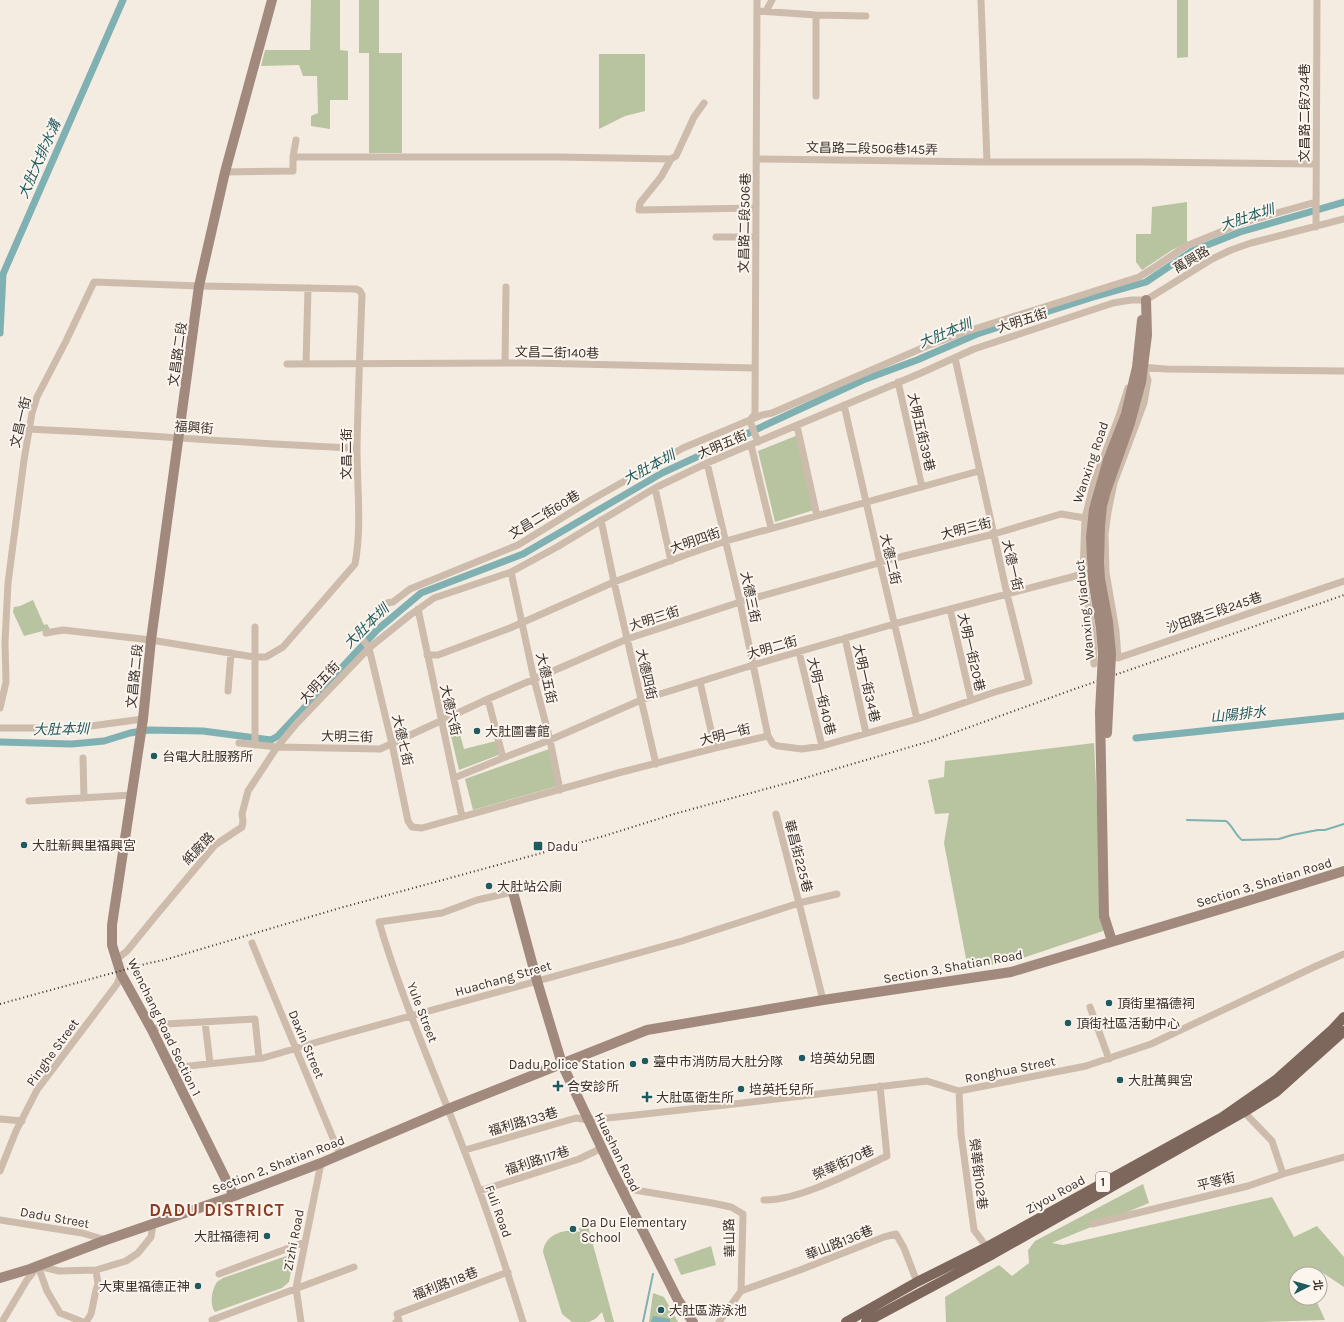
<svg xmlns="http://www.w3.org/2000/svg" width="1344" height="1322" viewBox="0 0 1344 1322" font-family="Karla,'Noto Sans TC',sans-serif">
	<rect width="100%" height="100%" fill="#f4ebe1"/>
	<path fill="#b8c4a0" d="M311,0H340V50L348,51V100H330V129L311,126V116L318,113L317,76H303L299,65L261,66L265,50H310Z
		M359,0H379V53H402V153H369V53H359Z
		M1177,0H1188V57L1177,58Z
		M599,54H645V111L625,116L599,129Z
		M1187,202V243L1172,250L1142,270L1136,262V234H1151L1152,207Z
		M798,435L814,510L775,522L758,451Z
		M33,600L44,625L47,624L50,629L24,636L13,612L14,607L20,606Z
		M455,716L464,749L496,741L501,754L459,770L447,719Z
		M1094,743L1103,931L1014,961L968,969L944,843L949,813L935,814L928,780L944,777L945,761Z
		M549,749L558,786L473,810L465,779Z
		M1143,1184L1149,1203L1052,1243L1063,1245L1272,1197L1294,1237L1317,1226L1344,1257V1287L1317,1269H1302L1304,1274H1296V1298H1315L1325,1320L1262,1322H946L945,1297L999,1265L1012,1276L1029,1263L1028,1250L1035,1241Z
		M588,1226L614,1322H605L602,1312L595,1319L589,1322H572L562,1314L543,1252C545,1234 565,1228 580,1232L579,1228Z
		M711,1246L716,1265L681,1275L674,1259Z
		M292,1254L294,1256L289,1282L282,1288L215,1312C209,1305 212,1289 217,1282C219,1281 221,1279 223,1278Z
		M653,1293L664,1297L678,1322H649Z"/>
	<path fill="#7fb0b2" d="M653,1316L670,1319V1322H651Z"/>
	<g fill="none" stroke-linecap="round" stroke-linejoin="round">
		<path stroke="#7fb0b2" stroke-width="2" d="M1187,820L1226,821C1233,826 1235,835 1242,840L1279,839L1292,835L1318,830H1325L1344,824
			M643,1322L653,1274"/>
		<path stroke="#7fb0b2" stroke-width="7" d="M0,333L3,274L123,0
			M1136,738L1344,716
			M0,742L72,744L104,741L130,733L148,730L203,731L271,740L278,736L377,630L421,593L523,554L662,473L863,380L917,360L977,334L1090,298L1146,282L1192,251L1240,232L1344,202"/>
		<path stroke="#cdbbac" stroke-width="7" d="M981,0L987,162
			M757,11L816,15L866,16
			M766,11L772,0
			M816,96V15
			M704,103L694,117L676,156L671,159L661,177L640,203L639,210L756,208
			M293,157H558L671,159
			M757,159L987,162H1144L1316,164
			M225,172L293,171V157L296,140
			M1316,227L1317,0
			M716,237H756
			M505,363L506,287
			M287,364L532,363L754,368
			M306,364L308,288
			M1140,367L1166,369L1344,371
			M1144,368L1148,380L1144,403L1114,483L1108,512L1105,534L1106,572L1116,631L1118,658L1344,581
			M898,382L922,487
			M844,405L880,563L917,719
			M750,420L755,414L757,0
			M750,421L758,442
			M797,426L817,516
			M29,429C138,434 248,444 357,448
			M751,445L771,528
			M707,463L740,602L768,736L773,744L778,746L802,749L822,746L917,719L995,692L1029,682L1007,594L955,358
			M655,488L671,561
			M601,520L614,582L656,764
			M511,572L534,679L550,740L560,790
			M418,609L462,817
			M950,609L971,700
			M845,638L866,733
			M799,652L822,746
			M427,655H438L510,628L614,582L688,554L726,541L979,471
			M1094,664L1093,634L1083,574L1085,518L1094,482L1119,416L1128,388
			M700,682L715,748
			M228,691L231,653
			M488,699L503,758
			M0,708L6,682L5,642L8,583L24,460L32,413L37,397L66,341L94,282L199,286L356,289L360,291L362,295C360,346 358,397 357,448C357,487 362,527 355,564L283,647L266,657H254L151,640L63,630L46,633
			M0,728H76L143,719
			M768,736L715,748L618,773L422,828L412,827L408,821L392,744L369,648L360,636L387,603L393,602L410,589L518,545L591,500L683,448L762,415L772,413L927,346L965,332L1139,277L1155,267L1186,246L1245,222L1316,202
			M239,743L277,747L380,749L488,699L627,639L740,602L900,557L994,534L1061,514L1085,518
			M255,745V627
			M83,758L84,798
			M454,778L503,758L550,740L641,700L753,665L894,624L1083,574L1106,572
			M29,801L132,795
			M776,814L799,903L823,1000
			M513,892L477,900L442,913L379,922C402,1000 435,1074 464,1150C486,1206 505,1264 523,1322
			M252,943L340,1155
			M117,959L127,951L158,913L215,845L242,827L243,821L242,814L248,791L277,747L297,723L369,648L410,615L434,598L511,572L557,547L655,488L707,463L921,373L974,349L1113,303L1131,300H1146L1212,259L1231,250L1251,243L1344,219
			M1090,1007L1109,1059
			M205,1022L210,1063
			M152,1030L166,1024L255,1019L259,1058
			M171,1068L263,1058L331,1038L682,941L799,903L837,894
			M959,1091L961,1134L974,1230L989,1250
			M1244,1112L1272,1141L1283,1174
			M0,1119L22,1121
			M465,1150L576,1118L588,1120L636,1115L734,1104L927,1081L959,1091L1086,1066L1151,1044L1314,967L1344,954
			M0,1171L16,1131L37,1090L117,984L121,974
			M629,1189L712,1203L731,1207L743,1214L741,1291L719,1322
			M479,1191L579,1159L602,1148
			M764,1200C798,1201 855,1171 887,1156L880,1086
			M0,1220L82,1233L106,1240
			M1092,1224L1248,1186L1283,1174L1344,1157
			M38,1266L59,1271L96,1270L126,1261L138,1253L151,1237L153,1224
			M38,1266L47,1291L60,1313L83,1322
			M219,1274L305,1242
			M741,1291L800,1270L884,1237L896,1234L904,1248L917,1282
			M212,1320L354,1267
			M2,1322L27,1280L38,1266
			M86,1322L91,1314L96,1290L98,1284L96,1270
			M301,1322L296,1288L321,1163
			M396,1322L399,1321L397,1314L508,1272"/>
		<path stroke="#a18a7d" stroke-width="10" d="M1134,380L1137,367L1142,320
			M1141,382L1147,335L1146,300
			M513,892L537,981L562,1064L613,1172L678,1300L693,1322
			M1104,916L1112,941
			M234,1196L152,1030L121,974L112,945V925L143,719L151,640L199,286L225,172L272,0
			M0,1278L30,1269L106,1240L234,1196L321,1163L448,1109L647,1030L823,1000L1011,972L1221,909L1344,871"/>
		<path stroke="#7d675c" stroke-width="10" d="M846,1322L917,1282L987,1247L1221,1118L1277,1079L1333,1029L1344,1017
			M866,1322L993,1254L1244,1112L1276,1092L1344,1031"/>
		<path stroke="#3b302b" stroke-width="2" stroke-dasharray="1 3" stroke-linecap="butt" d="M0,1004L149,963L164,960L340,908L604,836L674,814L791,782L934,740L1069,691L1344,595"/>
		<path stroke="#a18a7d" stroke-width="10" d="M1107,733L1111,654L1108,622L1100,579L1099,563L1100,526L1102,506L1106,491L1130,423L1141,382
			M1104,916L1100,712L1103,654L1101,629L1093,579L1091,537L1094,509L1108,460L1126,414L1134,380"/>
	</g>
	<g fill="#1f5a5e" stroke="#fbf5ee" stroke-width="1.5">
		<circle cx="477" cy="731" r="4"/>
		<circle cx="154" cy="756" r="4"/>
		<circle cx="24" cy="845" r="4"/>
		<rect x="533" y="841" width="10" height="10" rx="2"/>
		<circle cx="489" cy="886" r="4"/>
		<circle cx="1109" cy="1003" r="4"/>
		<circle cx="1068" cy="1023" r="4"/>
		<circle cx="802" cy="1058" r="4"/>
		<circle cx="645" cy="1061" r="4"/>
		<circle cx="633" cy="1064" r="4"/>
		<circle cx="1120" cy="1080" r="4"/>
		<path d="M556 1080h4v4h4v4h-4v4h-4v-4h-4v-4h4z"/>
		<circle cx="741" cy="1089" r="4"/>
		<path d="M645 1091h4v4h4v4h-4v4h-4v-4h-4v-4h4z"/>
		<circle cx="573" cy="1229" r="4"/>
		<circle cx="267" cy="1236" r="4"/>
		<circle cx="198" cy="1286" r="4"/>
		<circle cx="661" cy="1310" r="4"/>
	</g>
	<g text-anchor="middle" stroke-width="4" stroke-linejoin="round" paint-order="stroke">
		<rect fill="#fbf5ee" stroke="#756b66" stroke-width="1" x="1096" y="1172" width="14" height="20" rx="3"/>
		<g font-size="12" font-weight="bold" fill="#3b302b">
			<text x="1103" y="1186">1</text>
		</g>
		<g font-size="13" fill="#3b302b" stroke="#fbf5ee">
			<text transform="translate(1304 113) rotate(-90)" y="5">文昌路二段734巷</text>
			<text transform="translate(872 148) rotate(1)" y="5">文昌路二段506巷145弄</text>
			<text transform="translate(744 223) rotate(-89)" y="5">文昌路二段506巷</text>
			<text transform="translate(1191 259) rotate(-31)" y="5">萬興路</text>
			<text transform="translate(1022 320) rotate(-18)" y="5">大明五街</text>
			<text transform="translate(557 352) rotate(1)" y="5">文昌二街140巷</text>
			<text transform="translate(177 354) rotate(-82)" y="5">文昌路二段</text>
			<text transform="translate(20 422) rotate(-77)" y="5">文昌一街</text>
			<text transform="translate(194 427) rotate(4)" y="5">福興街</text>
			<text transform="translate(922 432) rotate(77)" y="5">大明五街39巷</text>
			<text transform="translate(722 444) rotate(-23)" y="5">大明五街</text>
			<text transform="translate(346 454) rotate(-90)" y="5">文昌二街</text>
			<text transform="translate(1090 462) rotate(-71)" y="5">Wanxing Road</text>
			<text transform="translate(544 514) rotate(-31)" y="5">文昌二街60巷</text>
			<text transform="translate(966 528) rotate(-14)" y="5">大明三街</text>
			<text transform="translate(695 540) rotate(-19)" y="5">大明四街</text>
			<text transform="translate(891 559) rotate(77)" y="5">大德二街</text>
			<text transform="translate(1013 565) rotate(77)" y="5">大德一街</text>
			<text transform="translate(751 597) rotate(78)" y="5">大德三街</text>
			<text transform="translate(1084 610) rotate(-96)" y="5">Wanxing Viaduct</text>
			<text transform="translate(1214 612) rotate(-19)" y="5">沙田路三段245巷</text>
			<text transform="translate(654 618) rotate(-18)" y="5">大明三街</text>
			<text transform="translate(772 647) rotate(-16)" y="5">大明二街</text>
			<text transform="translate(972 652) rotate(77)" y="5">大明一街20巷</text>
			<text transform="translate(647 674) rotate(77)" y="5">大德四街</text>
			<text transform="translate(134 676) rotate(-84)" y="5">文昌路二段</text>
			<text transform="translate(547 678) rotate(77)" y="5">大德五街</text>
			<text transform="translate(319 682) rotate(-47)" y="5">大明五街</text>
			<text transform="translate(867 683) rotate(77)" y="5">大明一街34巷</text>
			<text transform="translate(822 696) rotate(76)" y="5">大明一街40巷</text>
			<text transform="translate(451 710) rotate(77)" y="5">大德六街</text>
			<text transform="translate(725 734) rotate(-14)" y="5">大明一街</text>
			<text transform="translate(347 736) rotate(1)" y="5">大明三街</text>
			<text transform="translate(403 740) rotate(77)" y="5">大德七街</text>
			<text transform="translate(198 848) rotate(-46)" y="5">紙廠路</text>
			<text transform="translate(799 856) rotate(75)" y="5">華昌街225巷</text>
			<text transform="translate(1264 882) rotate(-17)" y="5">Section 3, Shatian Road</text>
			<text transform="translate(953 966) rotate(-10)" y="5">Section 3, Shatian Road</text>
			<text transform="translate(503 978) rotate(-16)" y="5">Huachang Street</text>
			<text transform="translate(423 1012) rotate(69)" y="5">Yule Street</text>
			<text transform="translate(165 1027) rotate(64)" y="5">Wenchang Road Section 1</text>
			<text transform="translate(307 1044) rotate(67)" y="5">Daxin Street</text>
			<text transform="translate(52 1052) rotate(-54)" y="5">Pinghe Street</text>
			<text transform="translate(1010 1069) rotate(-11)" y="5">Ronghua Street</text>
			<text transform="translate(523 1121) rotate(-16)" y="5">福利路133巷</text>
			<text transform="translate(618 1152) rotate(64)" y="5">Huashan Road</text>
			<text transform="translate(537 1160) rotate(-18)" y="5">福利路117巷</text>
			<text transform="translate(843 1162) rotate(-24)" y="5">榮華街70巷</text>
			<text transform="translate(278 1164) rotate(-21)" y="5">Section 2, Shatian Road</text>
			<text transform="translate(979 1174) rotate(83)" y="5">榮華街102巷</text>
			<text transform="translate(1216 1181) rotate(-14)" y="5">平等街</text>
			<text transform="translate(1055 1194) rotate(-29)" y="5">Ziyou Road</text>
			<text transform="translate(499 1211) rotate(70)" y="5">Fuli Road</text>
			<text transform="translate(55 1217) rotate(10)" y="5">Dadu Street</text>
			<text transform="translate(729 1238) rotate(-92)" y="5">華山路</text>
			<text transform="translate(293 1240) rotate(-79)" y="5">Zizhi Road</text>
			<text transform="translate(839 1242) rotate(-22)" y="5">華山路136巷</text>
			<text transform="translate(445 1283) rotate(-21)" y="5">福利路118巷</text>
		</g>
		<g font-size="13" fill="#3b302b" stroke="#fbf5ee" text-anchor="start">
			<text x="485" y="736">大肚圖書館</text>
			<text x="162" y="761">台電大肚服務所</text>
			<text x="32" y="850">大肚新興里福興宮</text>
			<text x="547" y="851">Dadu</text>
			<text x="497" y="891">大肚站公廁</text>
			<text x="1117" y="1008">頂街里福德祠</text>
			<text x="1076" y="1028">頂街社區活動中心</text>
			<text x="810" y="1063">培英幼兒園</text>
			<text x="653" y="1066">臺中市消防局大肚分隊</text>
			<text x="625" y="1069" text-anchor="end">Dadu Police Station</text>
			<text x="1128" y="1085">大肚萬興宮</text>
			<text x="567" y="1091">合安診所</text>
			<text x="749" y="1094">培英托兒所</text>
			<text x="656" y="1102">大肚區衛生所</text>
			<text x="581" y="1227">Da Du Elementary<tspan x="581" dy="15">School</tspan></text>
			<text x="259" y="1241" text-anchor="end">大肚福德祠</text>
			<text x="190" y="1291" text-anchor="end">大東里福德正神</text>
			<text x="669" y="1315">大肚區游泳池</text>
		</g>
		<g font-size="14" font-style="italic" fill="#1f5a5e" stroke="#fbf5ee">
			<text transform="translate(39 159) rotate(-66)" y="5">大肚大排水溝</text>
			<text transform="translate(1247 217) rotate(-18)" y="5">大肚本圳</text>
			<text transform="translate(945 333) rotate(-22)" y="5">大肚本圳</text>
			<text transform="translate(649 467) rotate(-28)" y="5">大肚本圳</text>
			<text transform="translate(366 626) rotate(-44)" y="5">大肚本圳</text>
			<text transform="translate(1238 714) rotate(-6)" y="5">山陽排水</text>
			<text transform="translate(61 729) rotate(-1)" y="5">大肚本圳</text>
		</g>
		<g font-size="17" font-weight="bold" letter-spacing="1" fill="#8c3b22" stroke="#fbf5ee">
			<text x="217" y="1216">DADU DISTRICT</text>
		</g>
	</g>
	<g transform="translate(1308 1286) rotate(84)"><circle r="19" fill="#fbf5ee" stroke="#aea6a0"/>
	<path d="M0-3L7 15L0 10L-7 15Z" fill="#1f5a5e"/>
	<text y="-6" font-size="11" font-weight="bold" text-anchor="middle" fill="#3b302b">北</text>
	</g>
</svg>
